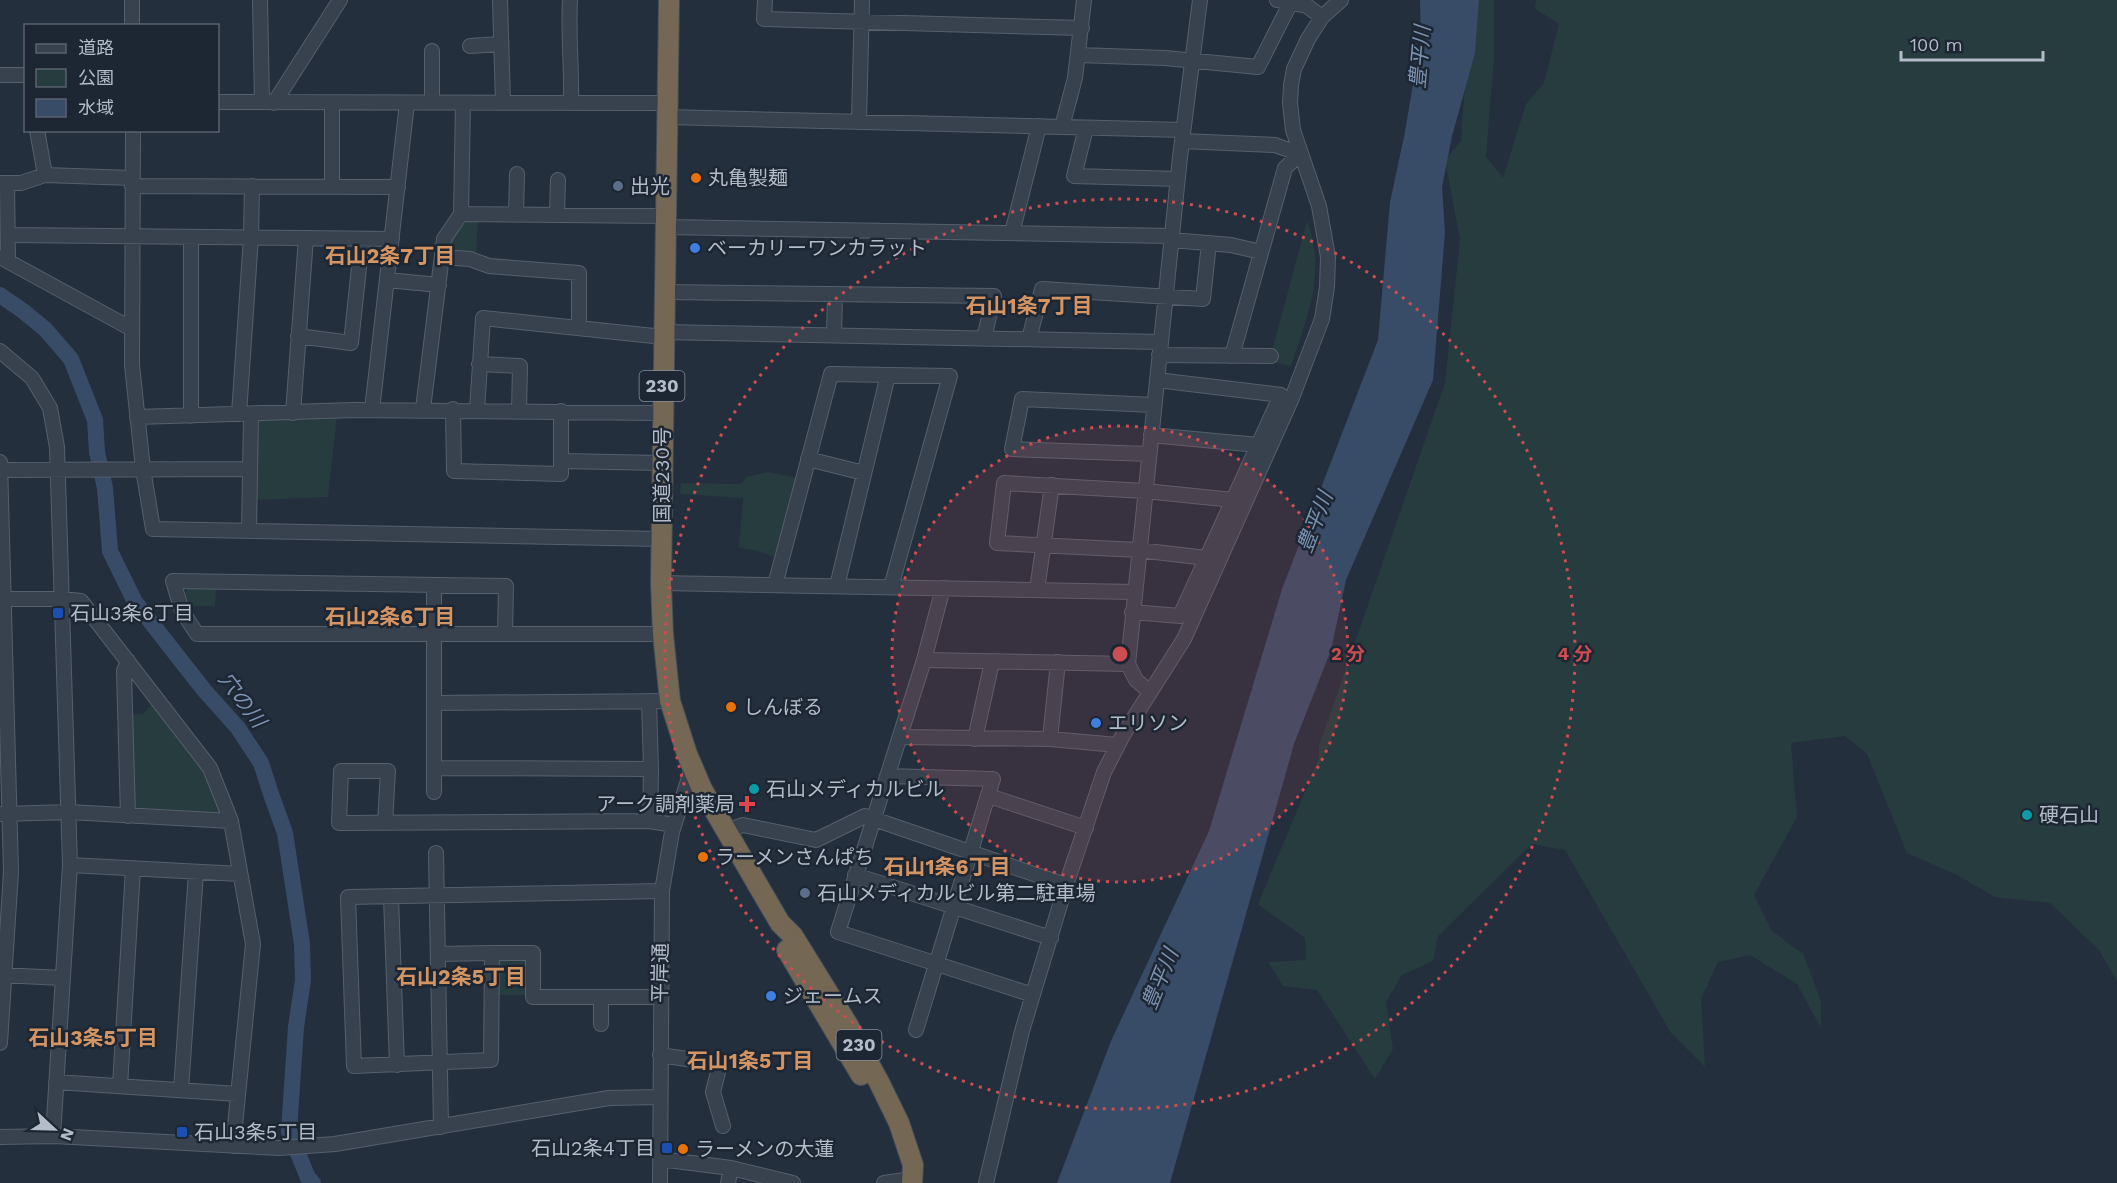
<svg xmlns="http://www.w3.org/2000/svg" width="2117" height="1183" viewBox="0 0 2117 1183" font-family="'Work Sans','Noto Sans JP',sans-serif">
	<rect width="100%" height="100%" fill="#242f3e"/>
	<path fill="#263c3f" d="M1471,0H1494V58L1486,157L1503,178L1526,104L1544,83L1559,24L1535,9L1536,0H2117V981L2099,950L2050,903L1995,897L1957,875L1907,853L1867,754L1845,736L1791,743L1797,817L1754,895L1772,931L1803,954L1821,1001V1028L1797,984L1750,955L1718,962L1701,999L1705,1067L1671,1033L1565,850L1532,844L1438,936L1433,961L1402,975L1386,1002L1393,1049L1375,1079L1317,990L1283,986L1268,962L1306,960L1305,938L1258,904L1319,758V746L1445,383L1460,240L1445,160L1461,141Z
		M469,219L478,220L476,255L451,252V238Z
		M1307,221C1327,271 1307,318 1291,366L1273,362L1272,351Z
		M337,415L328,497L255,500V427L258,421Z
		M768,472L798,478L778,558L754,550L739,548L743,498L680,494L681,483L741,484L747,477Z
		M189,587H216L215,606H190L185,593Z
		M154,702L204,771L222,816L134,812L129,715L143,714Z
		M495,959H527V995H495Z"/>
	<path fill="#394c67" d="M1420,0H1479L1475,53L1452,136L1442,187L1445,232L1433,380L1346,580L1331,650L1294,744L1170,1183H1057L1111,1041L1209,831L1282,589L1378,340L1390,202L1404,137L1421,38Z"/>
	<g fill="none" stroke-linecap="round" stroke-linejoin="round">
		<path stroke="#394c67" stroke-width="16" d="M0,295L23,311L45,329L71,359L95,420L97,452L105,488L110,551L135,602L204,690L238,728L261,763L271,794L285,833L302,944L303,980L296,1027L289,1131L308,1178L313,1183"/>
		<defs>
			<path id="minor" d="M132,0V26
				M260,0L262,102
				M500,0L503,103
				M570,0C568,34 572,69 571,103
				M765,0L764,19L1082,28
				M1277,0L1307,6L1322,17
				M470,46L501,44
				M432,51V103
				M1078,55L1165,58L1258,67L1291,2
				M0,75H26
				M218,102L668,103
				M274,103L340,0
				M332,103V187
				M667,117L1183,130
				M859,121L862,0
				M1062,127L1075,78L1084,0
				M1086,128L1074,176L1178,179
				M37,130L45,175
				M133,130L132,365L143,469L153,529L661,539
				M1182,141L1275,145L1300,154L1285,168L1232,356
				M0,183H21L45,175L132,178
				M7,183L8,260
				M132,186L398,187
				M461,214L666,216
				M516,215L517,174
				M557,215L558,180
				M665,227L1172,236
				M1012,233L1039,126
				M9,235L392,239
				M191,237V416
				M1171,240L1231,245L1261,252
				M0,257L130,328
				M442,257L470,259L489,266L579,273V327
				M387,280L439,285
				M664,292L994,296L984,338
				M663,332L1161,342
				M834,335L835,294
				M298,336L351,343L362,239
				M1029,339L1042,289L1203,299L1209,243
				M0,351L32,378L50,408L57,447L70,865L53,1136
				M1159,355L1271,356
				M479,364L520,366L519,411
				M423,409L444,239L461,214L463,103
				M453,409L454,471L561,474V411
				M372,410L407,103
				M477,410L483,318L663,337
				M293,413L306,238
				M239,414L251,237L252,186
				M137,417L353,410L662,413
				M1151,435L1258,445
				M1149,454L1012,449L1022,399L1154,405
				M808,459L864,473
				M561,461L662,463
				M0,462L11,872L0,1043
				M0,470L250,469
				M249,531L251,414
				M1206,558L1139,550L997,543L1004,483L1145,491L1233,500
				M661,583L1135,592
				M434,585V792
				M775,585L831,374L950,376L891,587
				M837,586L888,375
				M943,588L924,660L838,932L1033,995
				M1037,590L1052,485
				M0,599H62L81,601L210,768L231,821L253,944L233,1146
				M1132,612L1180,616L1281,395L1157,380
				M505,634L506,586L173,581L182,611L197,634H663
				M924,660L1128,664
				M128,661L124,671L128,816
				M1149,691L1136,680L1128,664L1180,157L1200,0
				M649,701L651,769L650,821L674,825
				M435,703L670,701
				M900,737L1050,739L1117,745
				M975,739L992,662
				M1050,739L1058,662
				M435,768L651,769
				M887,776L993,779L916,1030
				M989,796L1086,828
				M2,814L69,812L231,821
				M385,823L388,771H341L339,823L650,821
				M726,831L743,825L816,840L865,816L1066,885
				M436,853L441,1127
				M70,865L240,874
				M855,875L1051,938
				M391,897L397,1065
				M492,953H533V997H601
				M438,954L492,953L491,1060L354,1066L348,897L662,891
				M0,975L63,978
				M601,1024V997H660
				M660,1055L720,1064L713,1092L723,1126
				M56,1082L238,1094
				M120,1086L133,868
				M181,1090L196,872
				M0,1137L53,1136L280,1148L335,1144L609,1098L659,1097
				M660,1159L731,1168
				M660,1183L662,891L672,832L692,768
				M728,1183L731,1168L793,1183
				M884,1183L911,1179
				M986,1183L1022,1031L1066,885L1104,772L1123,735L1184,639L1292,398L1322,319L1327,287L1328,257L1319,206L1293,130L1290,103L1291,85L1294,69L1308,39L1322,17L1341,0"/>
			<path id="highway" d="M669,0L661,583L663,634L670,701L687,754L702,789L780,923L793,936L848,1025L879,1082L899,1123L913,1165L912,1183
				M787,950L861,1075"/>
		</defs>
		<use href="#minor" stroke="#565f6c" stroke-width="16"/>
		<use href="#highway" stroke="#434c59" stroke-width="22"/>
		<use href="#minor" stroke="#38414e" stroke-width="14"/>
		<use href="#highway" stroke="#746855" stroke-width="20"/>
	</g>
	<circle cx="1120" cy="654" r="228" fill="#ce4d50" fill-opacity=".12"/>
	<g fill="none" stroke="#ce4d50" stroke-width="3" stroke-dasharray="3 6">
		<circle cx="1120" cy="654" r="228"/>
		<circle cx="1120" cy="654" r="455"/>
	</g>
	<g fill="#e8710a" stroke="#1d2633" stroke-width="2">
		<circle cx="696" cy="178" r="6"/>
		<circle cx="731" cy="707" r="6"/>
		<circle cx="703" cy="857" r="6"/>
		<circle cx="683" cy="1149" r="6"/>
	</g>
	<g fill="#5c6f8a" stroke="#1d2633" stroke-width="2">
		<circle cx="618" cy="186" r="6"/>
		<circle cx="805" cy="893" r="6"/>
	</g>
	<g fill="#3f7fe0" stroke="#1d2633" stroke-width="2">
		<circle cx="695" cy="248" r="6"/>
		<circle cx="1096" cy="723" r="6"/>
		<circle cx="771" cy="996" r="6"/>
	</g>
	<g fill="#1a4fb4" stroke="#1d2633" stroke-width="2">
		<rect x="52" y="607" width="12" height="12" rx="3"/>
		<rect x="176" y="1126" width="12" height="12" rx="3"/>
		<rect x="661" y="1142" width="12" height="12" rx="3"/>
	</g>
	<g fill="#0f9aa8" stroke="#1d2633" stroke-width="2">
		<circle cx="754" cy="789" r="6"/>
		<circle cx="2027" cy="815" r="6"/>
	</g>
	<path fill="#e0444e" stroke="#1d2633" stroke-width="2" d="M744 795h6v6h6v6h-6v6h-6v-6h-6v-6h6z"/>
	<g text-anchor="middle" stroke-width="5" stroke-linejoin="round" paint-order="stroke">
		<g fill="#1d2633" stroke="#878f9c" stroke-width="1.5">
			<rect x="639.5" y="371" width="45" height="30" rx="4.5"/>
			<rect x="836.5" y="1030" width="45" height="30" rx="4.5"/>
		</g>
		<g font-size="18" font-weight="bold" fill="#b4bcc9">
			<text x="662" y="392">230</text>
			<text x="859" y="1051">230</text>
		</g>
		<g font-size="20" fill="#b4bcc9" stroke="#1d2633" text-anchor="start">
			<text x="708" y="185">丸亀製麺</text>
			<text x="630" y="193">出光</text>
			<text x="707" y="255">ベーカリーワンカラット</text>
			<text x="70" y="620">石山3条6丁目</text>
			<text x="743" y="714">しんぼる</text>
			<text x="1108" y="730">エリソン</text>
			<text x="766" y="796">石山メディカルビル</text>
			<text x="735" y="811" text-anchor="end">アーク調剤薬局</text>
			<text x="2039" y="822">硬石山</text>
			<text x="715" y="864">ラーメンさんぱち</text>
			<text x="817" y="900">石山メディカルビル第二駐車場</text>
			<text x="783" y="1003">ジェームス</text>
			<text x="194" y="1139">石山3条5丁目</text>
			<text x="655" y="1155" text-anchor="end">石山2条4丁目</text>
			<text x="695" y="1156">ラーメンの大蓮</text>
		</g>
		<g font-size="20" fill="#b4bcc9" stroke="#1d2633">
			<text transform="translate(662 475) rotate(-90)" y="7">国道230号</text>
			<text transform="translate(660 973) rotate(-89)" y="7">平岸通</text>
		</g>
		<g font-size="21" font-style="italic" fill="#7c92b1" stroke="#1d2633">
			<text transform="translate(1420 57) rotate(-85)" y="7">豊平川</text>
			<text transform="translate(1315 522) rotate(-69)" y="7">豊平川</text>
			<text transform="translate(242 700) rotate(53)" y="7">穴の川</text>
			<text transform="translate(1160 979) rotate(-68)" y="7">豊平川</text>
		</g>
		<g font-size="21" font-weight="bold" fill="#d59563" stroke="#1d2633">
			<text x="390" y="263">石山2条7丁目</text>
			<text x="1029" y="313">石山1条7丁目</text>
			<text x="390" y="624">石山2条6丁目</text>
			<text x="947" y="874">石山1条6丁目</text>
			<text x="461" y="984">石山2条5丁目</text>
			<text x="93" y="1045">石山3条5丁目</text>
			<text x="750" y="1068">石山1条5丁目</text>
		</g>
	</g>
	<circle cx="1120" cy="654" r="9" fill="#ce4d50" stroke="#1d2633" stroke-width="3"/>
	<g font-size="18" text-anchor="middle" font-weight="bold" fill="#ce4d50" stroke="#1d2633" stroke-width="5" stroke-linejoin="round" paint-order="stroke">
		<text x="1348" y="660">2 分</text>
		<text x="1575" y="660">4 分</text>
	</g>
	<rect x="24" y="24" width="195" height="108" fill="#1d2633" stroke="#59626f" stroke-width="1.5"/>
	<rect x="36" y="44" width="30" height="9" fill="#38414e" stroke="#59626f" stroke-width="1.5"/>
	<text x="78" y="54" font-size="18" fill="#b4bcc9">道路</text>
	<rect x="36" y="69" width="30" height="18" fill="#263c3f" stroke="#59626f" stroke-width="1.5"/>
	<text x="78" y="84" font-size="18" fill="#b4bcc9">公園</text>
	<rect x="36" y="99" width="30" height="18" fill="#394c67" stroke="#59626f" stroke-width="1.5"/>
	<text x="78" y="114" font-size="18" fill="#b4bcc9">水域</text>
	<g transform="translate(54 1129) rotate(112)" stroke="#1d2633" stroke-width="4.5" paint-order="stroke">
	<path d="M0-4.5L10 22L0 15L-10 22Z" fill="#b4bcc9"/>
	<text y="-9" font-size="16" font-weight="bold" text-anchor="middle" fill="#b4bcc9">N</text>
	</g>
	<path d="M1901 51v9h142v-9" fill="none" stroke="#b4bcc9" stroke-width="3"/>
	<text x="1910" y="51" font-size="18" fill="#b4bcc9" stroke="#1d2633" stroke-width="4.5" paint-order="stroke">100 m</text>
</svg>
